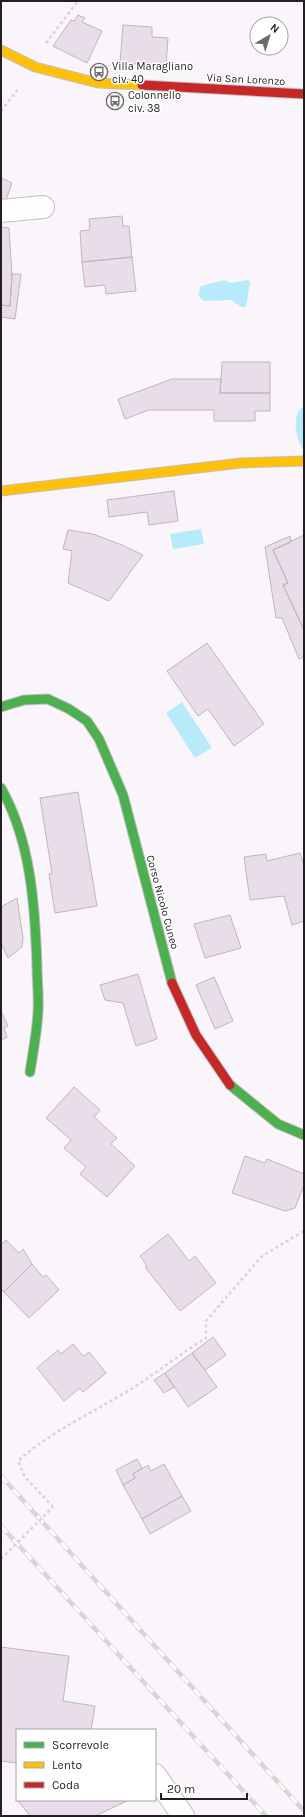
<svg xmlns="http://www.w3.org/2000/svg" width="305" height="1817" viewBox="0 0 305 1817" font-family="Karla,sans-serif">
	<rect width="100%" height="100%" fill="#faf5fa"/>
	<path fill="#b7eafb" d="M224,280L231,283L248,280L250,282L246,307H241L231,300L204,301L198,295L201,286Z
		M304,406V451C296,440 290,415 304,406Z
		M201,529L204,544L173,549L170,534Z
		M182,702L212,748L195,758L166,713Z"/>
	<path fill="#e8dde8" stroke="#bcb8bc" d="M78,15L85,18L82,22L102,31L87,63L53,46L71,20L74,21Z
		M123,25L152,27V37L168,38L166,66L120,63Z
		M1,178L12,183L6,200L1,199Z
		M122,216L123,226H129L132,257L82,262L80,231L90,230L89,219Z
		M1,227L9,228L12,274L10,306L1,305Z
		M132,257L136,291L106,294L105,285L85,287L82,262Z
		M12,274H21L15,319L1,317V305L10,306Z
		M222,362H270V393H220Z
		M172,379H221L220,393H270V411H255V421H214V410H149L125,419L118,399Z
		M174,491L178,521L149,525L147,512L109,517L107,500Z
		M68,530L93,534L122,545L143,555L109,601L68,583L72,551L63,549Z
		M304,535V630L283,585L288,583L273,550Z
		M290,536L291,542L273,550L288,583L283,585L304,630V657L299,659L282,618H276L265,547Z
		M207,643L264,724L234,746L208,709L198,716L167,671Z
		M78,792L97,906L55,913L49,874L52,873L40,798Z
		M300,853L304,866V921L292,925L284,896L250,900L244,857L266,854L267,861Z
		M17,898L23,938L22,947L8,958L1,943V907Z
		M230,915L241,948L205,958L194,924Z
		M138,974L157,1039L136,1046L123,1003L105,1000L100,985Z
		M214,977L233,1021L215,1029L196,985Z
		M1,1011L8,1026L4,1028L7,1037L1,1040Z
		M74,1087L100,1110L94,1117L117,1138L111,1144L135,1166L107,1197L80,1174L86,1167L64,1148L71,1140L46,1118Z
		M245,1156L265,1163L267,1159L304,1174V1185L295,1208L285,1211L232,1193Z
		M168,1234L189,1261L195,1256L216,1283L180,1311L145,1267L147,1266L140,1256Z
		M6,1240L19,1253L23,1249L32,1264L4,1292L1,1289V1245Z
		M32,1264L43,1277L46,1275L59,1290L29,1318L4,1292Z
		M213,1337L226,1355L205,1370L192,1353Z
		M73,1344L83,1356L89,1352L106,1373L83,1392L80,1388L64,1401L37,1368L58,1350L61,1354Z
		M192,1353L217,1387L188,1407L165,1373Z
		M165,1373L174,1387L164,1393L154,1380Z
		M137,1459L142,1468L133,1474L135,1478L123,1485L116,1470Z
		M164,1464L182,1496L142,1519L123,1485L135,1478L133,1474L148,1465L151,1471Z
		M182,1496L191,1511L150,1534L142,1519Z
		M1,1647L69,1656L63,1701L95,1706L91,1730H17V1763L1,1761Z
		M22,1800H129L95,1816H30L19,1802Z"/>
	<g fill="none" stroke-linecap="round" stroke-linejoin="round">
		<defs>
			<path id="street" d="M1,211L43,207
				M155,1775L183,1816"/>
			<path id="fast" d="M1,707L24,700L48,699L69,709L87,721L99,739L123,795L172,983
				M1,788C31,841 35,906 37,966C37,981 39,996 38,1012C37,1032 33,1052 30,1072
				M230,1085L278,1124L304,1135"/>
			<path id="slow" d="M1,50L35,67L98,83L142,85
				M1,491L241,463L304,461"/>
			<path id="jam" d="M142,85L304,94
				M172,983L196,1035L230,1085"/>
		</defs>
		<use href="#street" stroke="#c3bfc2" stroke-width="24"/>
		<use href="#fast" stroke="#c3bfc2" stroke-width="11"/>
		<use href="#slow" stroke="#c3bfc2" stroke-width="11"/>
		<use href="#jam" stroke="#c3bfc2" stroke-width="11"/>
		<path stroke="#d5d5d5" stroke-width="2.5" stroke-dasharray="3 3" stroke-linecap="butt" d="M46,43L78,1
			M1,111L19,88
			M53,1507L25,1477L18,1461C52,1430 97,1411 136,1386C160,1370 182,1353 206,1338V1321L262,1256L304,1231"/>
		<use href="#street" stroke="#fefefe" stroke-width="22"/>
		<use href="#fast" stroke="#4caf50" stroke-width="9"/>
		<use href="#slow" stroke="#ffc107" stroke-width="9"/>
		<use href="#jam" stroke="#c62828" stroke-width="9"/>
		<defs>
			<path id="rail" d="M1,1476L304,1811
				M1,1526L266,1816"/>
		</defs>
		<use href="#rail" stroke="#d6d6d6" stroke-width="4.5"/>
		<use href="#rail" stroke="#fff" stroke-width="3" stroke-dasharray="9" stroke-linecap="butt"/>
		<path stroke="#d5d5d5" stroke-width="2.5" stroke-dasharray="3 3" stroke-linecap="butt" d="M1,1559L53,1507"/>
	</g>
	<defs>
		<symbol id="bus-ring" viewBox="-11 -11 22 22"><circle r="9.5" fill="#fff" stroke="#6d6a6d" stroke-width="1.5"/><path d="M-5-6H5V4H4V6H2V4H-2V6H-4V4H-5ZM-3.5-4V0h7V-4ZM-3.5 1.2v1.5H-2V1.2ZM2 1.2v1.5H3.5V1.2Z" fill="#6d6a6d"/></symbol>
	</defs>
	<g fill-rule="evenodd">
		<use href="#bus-ring" x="89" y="62" width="20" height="20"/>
		<use href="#bus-ring" x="105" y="91" width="20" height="20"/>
	</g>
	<g text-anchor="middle" stroke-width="3" stroke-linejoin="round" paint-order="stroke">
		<g font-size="11" fill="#211f21" stroke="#fff" text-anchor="start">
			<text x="112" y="70">Villa Maragliano<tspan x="112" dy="13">civ. 40</tspan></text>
			<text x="128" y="99">Colonnello<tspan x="128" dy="13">civ. 38</tspan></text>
		</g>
		<g font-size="11" fill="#211f21" stroke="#fff">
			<text transform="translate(246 79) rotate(3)" y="4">Via San Lorenzo</text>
			<text transform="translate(163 902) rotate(75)" y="4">Corso Nicolo Cuneo</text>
		</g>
	</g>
	<rect width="305" height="1817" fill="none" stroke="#211f21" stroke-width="4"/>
	<rect x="16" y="1729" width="140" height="72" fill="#ffffff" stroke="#a6a5a6"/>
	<rect x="24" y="1742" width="20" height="6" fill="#4caf50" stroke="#a6a5a6"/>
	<text x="52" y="1749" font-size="12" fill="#211f21">Scorrevole</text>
	<rect x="24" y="1762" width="20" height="6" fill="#ffc107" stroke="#a6a5a6"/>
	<text x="52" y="1769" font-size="12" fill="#211f21">Lento</text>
	<rect x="24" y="1782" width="20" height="6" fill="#c62828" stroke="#a6a5a6"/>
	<text x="52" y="1789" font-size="12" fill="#211f21">Coda</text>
	<g transform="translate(269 36) rotate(38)"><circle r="19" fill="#ffffff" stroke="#a6a5a6"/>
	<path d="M0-3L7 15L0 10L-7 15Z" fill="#6d6a6d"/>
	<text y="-6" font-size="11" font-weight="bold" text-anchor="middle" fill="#211f21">N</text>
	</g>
	<path d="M161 1793v6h86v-6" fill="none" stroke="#211f21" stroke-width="2"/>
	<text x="167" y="1793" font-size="12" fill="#211f21" stroke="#ffffff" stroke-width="3" paint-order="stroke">20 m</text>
</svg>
